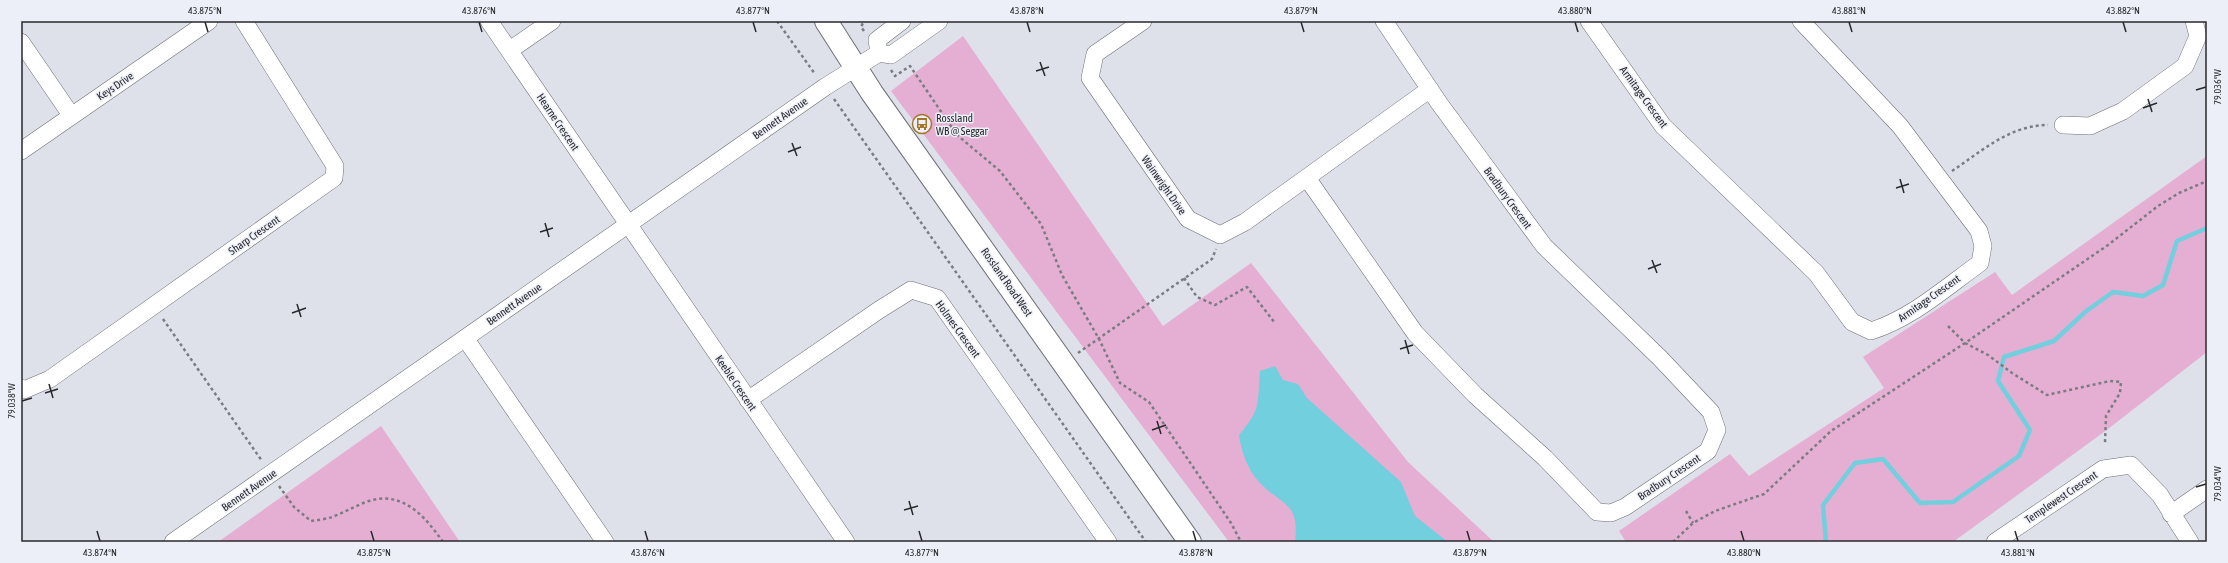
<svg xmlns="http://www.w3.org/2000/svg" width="2228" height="563" viewBox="0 0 2228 563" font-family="'Asap Condensed',sans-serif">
	<rect width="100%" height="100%" fill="#dfe1ea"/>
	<path fill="#e5aed3" d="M963,36L1163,326L1251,263L1408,462L1494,542H1229L891,91Z
		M2207,156V352L2108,429L1953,542H1626L1619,531L1730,454L1749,476L1884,388L1863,357L1995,272L2012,295Z
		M381,426L460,542H218Z"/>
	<path fill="#72cfde" d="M1275,366L1283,380L1298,384L1307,398L1401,482L1415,516L1448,542H1295C1300,502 1282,506 1260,483C1248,471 1241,451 1239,435C1262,408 1257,404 1260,371Z"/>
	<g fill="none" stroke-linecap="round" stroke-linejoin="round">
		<path stroke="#72cfde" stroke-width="4.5" d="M1826,542L1823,505L1855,463L1883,459L1920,503L1953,502L2019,456L2030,430L1998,381L2004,357L2054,341L2085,312L2113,292L2143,296L2163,285L2177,241L2207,228"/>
		<defs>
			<path id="minor" d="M489,21L846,542
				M1143,21L1095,54L1090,78L1188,219L1220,235L1245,222L1430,89
				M1589,21L1663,126L1816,273L1852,322L1871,331C1912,318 1945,288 1980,263L1983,246L1979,231L1900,126L1801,21
				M21,42L71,115
				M510,50L552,21
				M879,53L877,40L902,21
				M2063,125L2090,126L2123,111L2185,66L2198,36L2194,21
				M21,151L209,21
				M1307,178L1415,333L1475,395L1545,458L1597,512L1611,513L1625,507L1708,451L1717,430L1711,412L1660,358L1544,246L1439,103L1384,21
				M465,338L605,542
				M21,388L24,390L50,379L334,178L335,166L244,21
				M748,400L879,310L911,290L937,298L1108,542
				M2171,514L2207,489
				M173,542L825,87L879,53L891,55L939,21
				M1995,542L2103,469L2131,465L2160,495L2190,542"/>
			<path id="secondary" d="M826,21L872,93L1190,542"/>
		</defs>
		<use href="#minor" stroke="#6d6f76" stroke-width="18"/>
		<use href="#secondary" stroke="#6d6f76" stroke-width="24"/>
		<path stroke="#7b7c82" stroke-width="2.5" stroke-dasharray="3 3" stroke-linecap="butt" d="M777,21L815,74
			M864,31L861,27L864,21
			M891,70L895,76L910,66L957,135L1000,171L1041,224L1062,275L1099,339L1120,383L1149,402L1231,523L1241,542
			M834,99L1146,542
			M1952,171C1982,151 2010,125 2048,125
			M1184,278L1197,297L1215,305L1247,287L1275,323
			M163,319L262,461
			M1948,326L1965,343L1988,355L2012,373L2047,395L2110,381L2121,382L2120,393L2106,416L2105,443
			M1078,353L1212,259L1216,249
			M279,486L294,507L311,521C318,520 326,519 332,517C346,512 358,504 372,500C405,492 426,518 443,542
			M1686,511L1693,523
			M1673,542L1693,523L1715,511L1764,494L1831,431L1965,343L2108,245L2158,206L2179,193L2207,181"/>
		<use href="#minor" stroke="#fff" stroke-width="17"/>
		<use href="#secondary" stroke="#fff" stroke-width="22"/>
	</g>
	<path fill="none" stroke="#28292c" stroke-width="1.5" d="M205,22L208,32M479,22L482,32M753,22L756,32M1027,22L1030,32M1301,22L1304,32M1575,22L1578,32M1849,22L1852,32M2123,22L2126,32M1040,62L1045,76M1036,71L1049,67M2196,90L2206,87M2148,99L2152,112M2143,108L2157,103M792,143L797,156M788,152L801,147M1900,179L1904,193M1896,188L1909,184M545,223L549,237M540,232L553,228M1652,260L1657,273M1648,269L1661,264M297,304L301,317M292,313L306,308M1405,340L1409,354M1400,349L1413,345M49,384L53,398M45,393L58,389M22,401L32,398M1157,421L1161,434M1152,430L1166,425M2196,487L2206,484M909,501L913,515M904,510L918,506M97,531L100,541M371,531L374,541M645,531L648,541M919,531L922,541M1193,531L1196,541M1467,531L1470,541M1741,531L1744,541M2015,531L2018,541"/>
	<defs>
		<symbol id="bus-ring" viewBox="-11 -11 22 22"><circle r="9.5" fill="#eceff7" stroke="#a47629" stroke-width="1.5"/><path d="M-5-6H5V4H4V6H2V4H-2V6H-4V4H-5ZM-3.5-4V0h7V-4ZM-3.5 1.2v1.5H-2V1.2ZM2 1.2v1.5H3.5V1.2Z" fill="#a47629"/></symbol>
	</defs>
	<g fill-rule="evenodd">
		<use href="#bus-ring" x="911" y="113" width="22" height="22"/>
	</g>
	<g text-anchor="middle" stroke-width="3" stroke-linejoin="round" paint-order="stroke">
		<g font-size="11" fill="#28292c" stroke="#eceff7">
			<text transform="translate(115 86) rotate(-34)" y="4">Keys Drive</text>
			<text transform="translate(1644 97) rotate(54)" y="4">Armitage Crescent</text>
			<text transform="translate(780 118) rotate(-35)" y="4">Bennett Avenue</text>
			<text transform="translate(558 122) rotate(56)" y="4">Hearne Crescent</text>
			<text transform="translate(1164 185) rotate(55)" y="4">Wainwright Drive</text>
			<text transform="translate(1508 198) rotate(54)" y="4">Bradbury Crescent</text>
			<text transform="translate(254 235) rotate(-35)" y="4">Sharp Crescent</text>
			<text transform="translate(1007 282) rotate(55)" y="4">Rossland Road West</text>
			<text transform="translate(1929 298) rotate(-35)" y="4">Armitage Crescent</text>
			<text transform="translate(514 304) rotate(-35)" y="4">Bennett Avenue</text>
			<text transform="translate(958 329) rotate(54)" y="4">Holmes Crescent</text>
			<text transform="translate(736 383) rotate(56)" y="4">Keeble Crescent</text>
			<text transform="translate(1669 477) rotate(-34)" y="4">Bradbury Crescent</text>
			<text transform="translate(249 490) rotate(-35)" y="4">Bennett Avenue</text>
			<text transform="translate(2061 497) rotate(-34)" y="4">Templewest Crescent</text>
		</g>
		<g font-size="11" fill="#28292c" stroke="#eceff7" text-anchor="start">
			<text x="936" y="122">Rossland<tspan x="936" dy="13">WB @ Seggar</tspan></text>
		</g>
	</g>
	<rect width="2228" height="563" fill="none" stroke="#eceff7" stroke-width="44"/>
	<rect x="22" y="22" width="2184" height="519" fill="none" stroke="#28292c" stroke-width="1.5"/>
	<g font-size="10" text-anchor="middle" fill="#28292c">
		<text x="205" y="14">43.875°N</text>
		<text x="479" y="14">43.876°N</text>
		<text x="753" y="14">43.877°N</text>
		<text x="1027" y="14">43.878°N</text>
		<text x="1301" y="14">43.879°N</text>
		<text x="1575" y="14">43.880°N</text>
		<text x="1849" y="14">43.881°N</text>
		<text x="2123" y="14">43.882°N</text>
		<text transform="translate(2217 87) rotate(-90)" y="4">79.036°W</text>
		<text transform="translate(11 401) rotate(-90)" y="4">79.038°W</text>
		<text transform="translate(2217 484) rotate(-90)" y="4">79.034°W</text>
		<text x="100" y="556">43.874°N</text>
		<text x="374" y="556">43.875°N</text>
		<text x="648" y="556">43.876°N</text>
		<text x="922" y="556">43.877°N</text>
		<text x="1196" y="556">43.878°N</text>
		<text x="1470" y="556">43.879°N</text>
		<text x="1744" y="556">43.880°N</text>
		<text x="2018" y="556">43.881°N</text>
	</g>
</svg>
